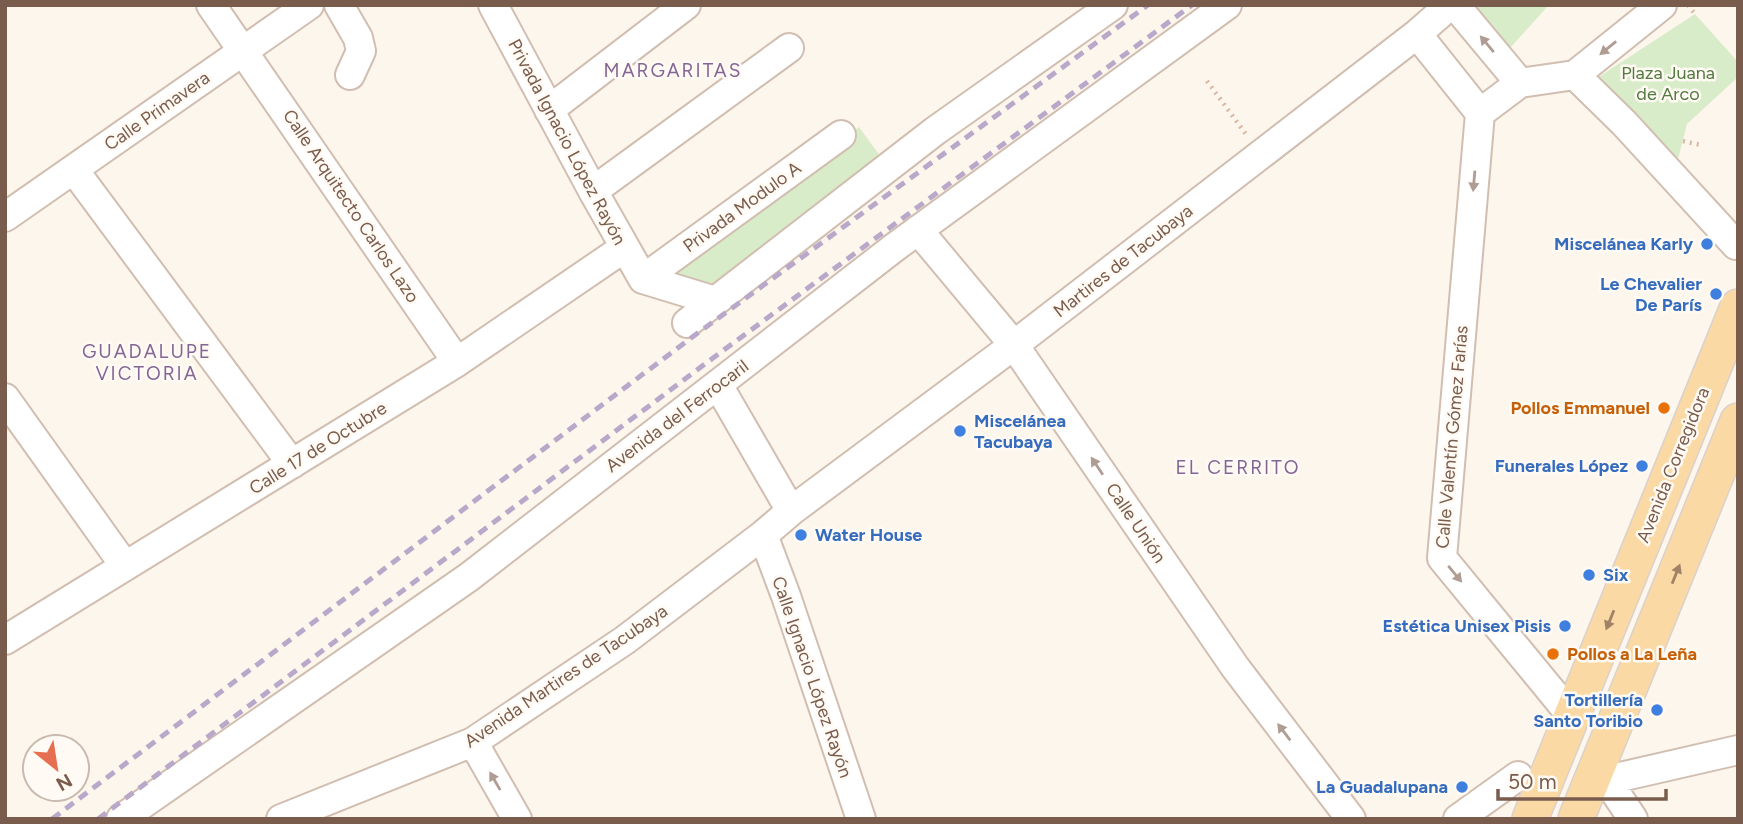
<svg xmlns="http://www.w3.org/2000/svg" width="1743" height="824" viewBox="0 0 1743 824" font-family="Figtree,sans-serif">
	<rect width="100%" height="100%" fill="#fdf6ec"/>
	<path fill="#d8ecc9" d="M1463,5H1547L1548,6L1510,48Z
		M1695,14L1738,62V77L1687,124L1676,167L1594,80Z
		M859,127L886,164L717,289L658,276Z"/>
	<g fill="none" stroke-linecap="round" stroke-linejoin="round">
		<defs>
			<path id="minor" d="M211,5L457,362
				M339,5L358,38L361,51L350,75
				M493,5L593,191L643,279
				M1455,5L1520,83
				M1417,34L1480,113
				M1575,75L1624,123L1736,245
				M549,110L686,5
				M1480,113L1442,558L1571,715
				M1480,113L1520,83L1575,75L1662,5
				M74,170L292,464
				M593,191L789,48
				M5,217L309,5
				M918,230L1014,345L1235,667L1351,819
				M643,279L841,135
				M643,279L715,301
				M687,323L935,131L1113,5
				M718,385L791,511
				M5,398L125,566
				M763,535L786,596L861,819
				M5,640L457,362L624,248
				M473,742L517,819
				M1594,775L1607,780L1633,819
				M1607,780L1738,750
				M121,819L469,577L895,247L1227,5
				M281,819L473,742L625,640L763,535L791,511L1014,345L1417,34L1450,5
				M1458,819L1518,776"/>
			<path id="major" d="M1530,819L1738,307
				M1576,819L1738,421"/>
		</defs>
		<use href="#minor" stroke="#d1beb0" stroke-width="32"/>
		<use href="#major" stroke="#dad1cd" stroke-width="38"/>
		<path stroke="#d9b8a5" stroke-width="4.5" stroke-dasharray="2 5" stroke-linecap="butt" d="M1688,5L1695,14
			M1207,81L1248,137
			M1683,141L1701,145"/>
		<use href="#minor" stroke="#fff" stroke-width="28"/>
		<use href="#major" stroke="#fbd9a5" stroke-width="35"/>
		<path stroke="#b9a8c9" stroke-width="5" stroke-dasharray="10 7" stroke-linecap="butt" d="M52,819L691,338L1148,5
			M98,819L713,358L1192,5"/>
	</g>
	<defs><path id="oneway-solid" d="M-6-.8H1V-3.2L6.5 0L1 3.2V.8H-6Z" transform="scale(1.75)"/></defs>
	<g fill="#af9d94">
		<use href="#oneway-solid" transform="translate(1487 44) rotate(-130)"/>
		<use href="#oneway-solid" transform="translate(1608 48) rotate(141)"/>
		<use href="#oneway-solid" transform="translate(1474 181) rotate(95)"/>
		<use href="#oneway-solid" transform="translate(1097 466) rotate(-124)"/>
		<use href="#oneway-solid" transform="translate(1455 574) rotate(50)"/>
		<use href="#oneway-solid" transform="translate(1284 732) rotate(-127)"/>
		<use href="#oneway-solid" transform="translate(495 781) rotate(-120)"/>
	</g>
	<g fill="#a18267">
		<use href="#oneway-solid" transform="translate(1676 574) rotate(-68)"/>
		<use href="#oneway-solid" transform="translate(1610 620) rotate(112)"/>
	</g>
	<g fill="#3f7fe0" stroke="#fffaf3" stroke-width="2.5">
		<circle cx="1707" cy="244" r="7"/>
		<circle cx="1716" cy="294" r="7"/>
		<circle cx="960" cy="431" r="7"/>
		<circle cx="1642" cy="466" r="7"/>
		<circle cx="801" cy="535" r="7"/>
		<circle cx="1589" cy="575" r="7"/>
		<circle cx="1565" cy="626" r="7"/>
		<circle cx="1657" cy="710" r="7"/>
		<circle cx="1462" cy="787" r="7"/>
	</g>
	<g fill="#e8710a" stroke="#fffaf3" stroke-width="2.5">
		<circle cx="1664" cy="408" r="7"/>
		<circle cx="1553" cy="654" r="7"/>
	</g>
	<g text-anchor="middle" stroke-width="5" stroke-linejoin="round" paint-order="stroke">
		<g font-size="18" fill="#537a41" stroke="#fffaf3">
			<text x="1668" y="79">Plaza Juana<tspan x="1668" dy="21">de Arco</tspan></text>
		</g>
		<g font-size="18" fill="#7a5c4d" stroke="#fffaf3">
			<text transform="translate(157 111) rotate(-35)" y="6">Calle Primavera</text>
			<text transform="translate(567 142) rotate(62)" y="6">Privada Ignacio López Rayón</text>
			<text transform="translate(351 206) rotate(56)" y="6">Calle Arquitecto Carlos Lazo</text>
			<text transform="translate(742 207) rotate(-36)" y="6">Privada Modulo A</text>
			<text transform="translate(1123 261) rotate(-38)" y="6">Martires de Tacubaya</text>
			<text transform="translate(677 416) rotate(-37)" y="6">Avenida del Ferrocaril</text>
			<text transform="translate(1452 437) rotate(-85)" y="6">Calle Valentín Gómez Farías</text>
			<text transform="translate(318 448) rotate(-32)" y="6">Calle 17 de Octubre</text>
			<text transform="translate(1673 465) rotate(-68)" y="6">Avenida Corregidora</text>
			<text transform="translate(1136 523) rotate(56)" y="6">Calle Unión</text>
			<text transform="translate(566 676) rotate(-34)" y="6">Avenida Martires de Tacubaya</text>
			<text transform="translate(812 677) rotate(71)" y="6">Calle Ignacio López Rayón</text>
		</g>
		<g font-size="18" font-weight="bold" fill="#366cbe" stroke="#fffaf3" text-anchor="end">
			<text x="1693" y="250">Miscelánea Karly</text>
			<text x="1702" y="290">Le Chevalier<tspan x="1702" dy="21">De París</tspan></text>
			<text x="974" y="427" text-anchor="start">Miscelánea<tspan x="974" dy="21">Tacubaya</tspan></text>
			<text x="1628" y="472">Funerales López</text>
			<text x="815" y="541" text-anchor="start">Water House</text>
			<text x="1603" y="581" text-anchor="start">Six</text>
			<text x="1551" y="632">Estética Unisex Pisis</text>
			<text x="1643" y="706">Tortillería<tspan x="1643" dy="21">Santo Toribio</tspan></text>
			<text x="1448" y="793">La Guadalupana</text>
		</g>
		<g font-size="18" font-weight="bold" fill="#c56008" stroke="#fffaf3" text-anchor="end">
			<text x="1650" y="414">Pollos Emmanuel</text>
			<text x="1567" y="660" text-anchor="start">Pollos a La Leña</text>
		</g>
		<g font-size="19" letter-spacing="2" fill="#846695" stroke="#fffaf3">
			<text x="673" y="77">MARGARITAS</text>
			<text x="147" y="358">GUADALUPE<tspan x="147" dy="22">VICTORIA</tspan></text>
			<text x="1238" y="474">EL CERRITO</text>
		</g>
	</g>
	<rect width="1743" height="824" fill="none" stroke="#7a5c4d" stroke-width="14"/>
	<g transform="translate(56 768) rotate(150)"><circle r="33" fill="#fffaf3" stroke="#cabbb1" stroke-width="2"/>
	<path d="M0-5L12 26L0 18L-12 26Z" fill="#e76f51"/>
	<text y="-10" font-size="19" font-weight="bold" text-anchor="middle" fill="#7a5c4d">N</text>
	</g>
	<path d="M1498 789v10h168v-10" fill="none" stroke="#7a5c4d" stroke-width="3.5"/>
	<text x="1508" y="789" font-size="21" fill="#7a5c4d" stroke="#fffaf3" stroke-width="5" paint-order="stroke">50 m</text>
</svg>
